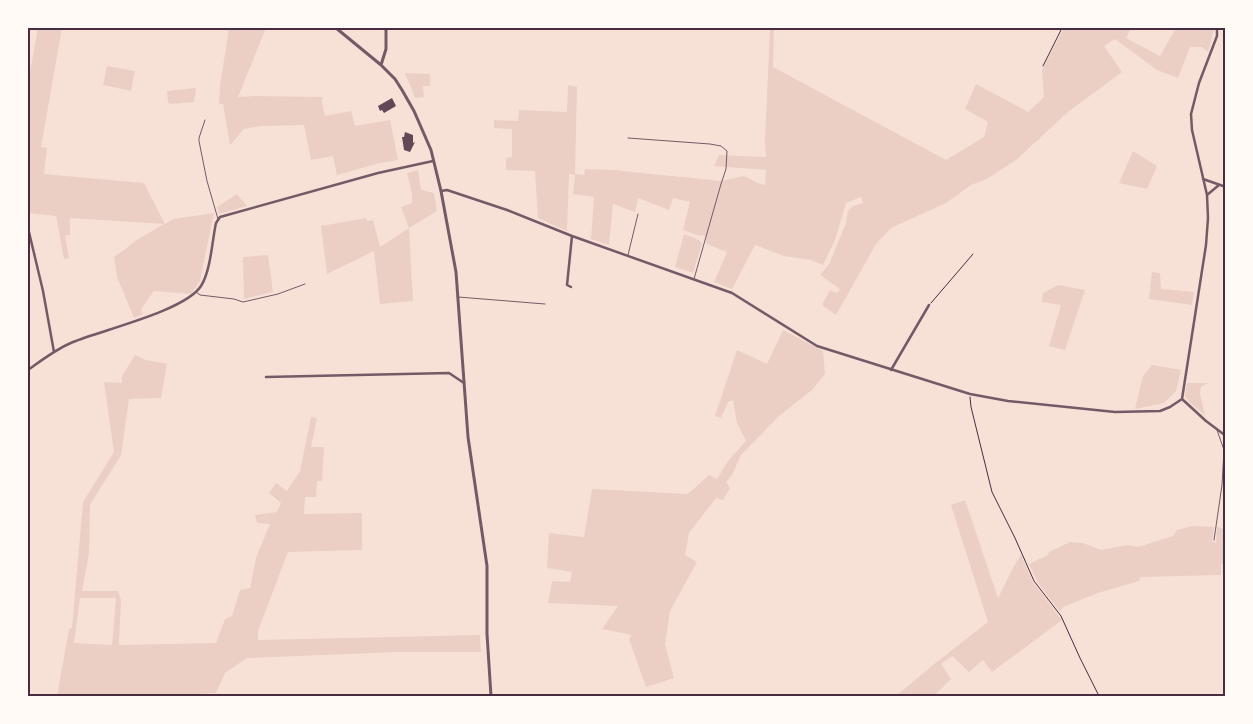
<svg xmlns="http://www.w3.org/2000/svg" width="1253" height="724" viewBox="0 0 1253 724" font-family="Cabin,sans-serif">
	<rect width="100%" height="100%" fill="#f7e1d7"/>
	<path fill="#ebcfc5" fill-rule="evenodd" d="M38,28H62L41,147L47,148L44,174L144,183L165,224L173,219L214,213L200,281L191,294L154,291L141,309L143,314L134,318L117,277L114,257L124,250L135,241L164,224L70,218V235L65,236L69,258L64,259L56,216L28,213V83Z
		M229,28H266L238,97L255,96L323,97L322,102L325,116L351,111L355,126L390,120L398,160L376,164L337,175L333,156L311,160L304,125L260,126L244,129L230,145L223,104H219L220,86Z
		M770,28H774L773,67L946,160L984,137L988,122L965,109L976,84L1028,112L1044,97L1042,70L1064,28H1131L1126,38L1160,56L1176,28H1213L1214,29L1208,52L1202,47H1190L1178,78L1157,70L1115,39L1104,46L1122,72L1068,112L1016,160L987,179L971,185L946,203L891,228L876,244L836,315L822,305L830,290L837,293L840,289L820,275L831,262H830L846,223L848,211L853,206L863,203L861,197L846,203L835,240L823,265L811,260L784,256L755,245L732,289L714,282L727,252L707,244L704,235L700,236L683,230L690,202L673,198L669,210L638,198L635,212L613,204L609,245L591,239L594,197L573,194L575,175L569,174L567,231L538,218L535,171L506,170V158L512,157V129L494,128V120L518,121L519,110L567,112L568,85L577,87L575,174L584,175L585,169L613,170L721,181L744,176L760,184L765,185L766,170L714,166L719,155L766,157L765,140Z
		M107,66L135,71L131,91L103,85Z
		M405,73L430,74V86H423L424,97L415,98Z
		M196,88L194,102L170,104L168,102L167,91Z
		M1133,151L1157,166L1147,189L1119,183Z
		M418,170L421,190L434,193L437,211L409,228L413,301L380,304L374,251L327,274L321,226L366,218L367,221L373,220L380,247L409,228L401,207L412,203V194L407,173Z
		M237,194L247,206L219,214L217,207Z
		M684,234L699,240L702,244L693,273L675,267Z
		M268,255L273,292L244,299L243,257Z
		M1152,272L1160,273L1161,289L1194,292L1192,305L1149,299Z
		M1058,285L1085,290L1065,350L1049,346L1061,305L1042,302L1043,293Z
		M783,330L823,351L825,374L812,390L779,416L741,455L732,475L726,482L730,488L723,500L716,498L689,533L685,555L697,562L670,611L665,644L674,678L646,687L629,639L632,635L602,629L618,606L548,603L552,581L570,582L572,572L547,568L549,533L584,537L592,489L688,494L709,475L717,479L728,461L746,441L737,423L733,400L728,402L721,418L715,416L737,350L767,364Z
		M135,355L146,360L167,364L161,398L129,399L121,455L90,505L89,554L82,591H118L121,600L119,645L216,643L225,619L232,616L240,590L250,588L256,558L270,524L257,523L255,515L277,512L281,503L269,493L276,483L287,491L300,471L311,417L317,418L311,447H324L322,481H317L316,497H305L304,514L362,513V550L288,552L258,631V640L480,635L481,652H398L247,658L225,673L216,693L166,696H57L69,629L72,628L83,502L114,452L104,382L122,383V376ZM80,598H116L112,645L74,643Z
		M1152,365L1181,370L1176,391L1164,403L1135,409L1143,376Z
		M1187,383H1208L1201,387L1200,394L1205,415L1190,403L1185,396Z
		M965,500L998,598L1014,566L1021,555L1033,582L1062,620L992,672L983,660L969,672L952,656L941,664L951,679L934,696H896L933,665L988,622L951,505Z
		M1192,526L1214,527L1212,541L1216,543L1217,527L1225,529V564H1221V575L1140,577L1139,581L1098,593L1063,607L1060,612L1038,583L1029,564L1048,555L1049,552L1070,542L1083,543L1101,550L1128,545L1138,547L1173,536L1177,530Z"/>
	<path fill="#644757" d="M392,98L396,106L384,113L382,110L380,111L378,106Z
		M405,132L413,135V143L415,142L410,152L404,150L402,137H404Z"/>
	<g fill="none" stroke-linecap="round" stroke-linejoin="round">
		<path stroke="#4a2c40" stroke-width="1" d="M1043,66L1062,28
			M931,303L973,254
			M970,397L971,407L992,492L1015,538L1034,581L1061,616L1080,658L1099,696"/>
		<path stroke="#755966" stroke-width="1" d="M205,120L199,138V141L207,181L218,219
			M628,138L710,144L721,146L727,151L726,169L721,184L694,279
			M628,255L638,214
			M196,292L200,295L234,299L243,302L278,294L305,284
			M458,297L545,304
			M1214,540L1222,485L1224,450L1217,430"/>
		<path stroke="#755966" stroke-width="2.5" d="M1203,179L1226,187
			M441,191L447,190L507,210L572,236L732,293L817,346L970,394L1008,401L1115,412L1160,411L1170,407L1182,399L1206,245L1208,218L1207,195L1192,130L1191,114L1199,83L1217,36V28
			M1207,195L1219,185
			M28,228L43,291L54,352
			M571,287L567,285L572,236
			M28,370C42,360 56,349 73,342C102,330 185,311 201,286C211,270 212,241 216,223L220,217L378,173L433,161
			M891,370L929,305
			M266,377L449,373L464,383
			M1182,399L1206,421L1226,436"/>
		<path stroke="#755966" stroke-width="3" d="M336,28L381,65L395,79L402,90L414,111L431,150L441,191L456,272L468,437L487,566V634L491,696
			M381,65L386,49V28"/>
	</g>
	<rect width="1253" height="724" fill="none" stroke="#fffaf5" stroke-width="58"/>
	<rect x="29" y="29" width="1195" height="666" fill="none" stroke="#4a2c40" stroke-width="2"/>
</svg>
